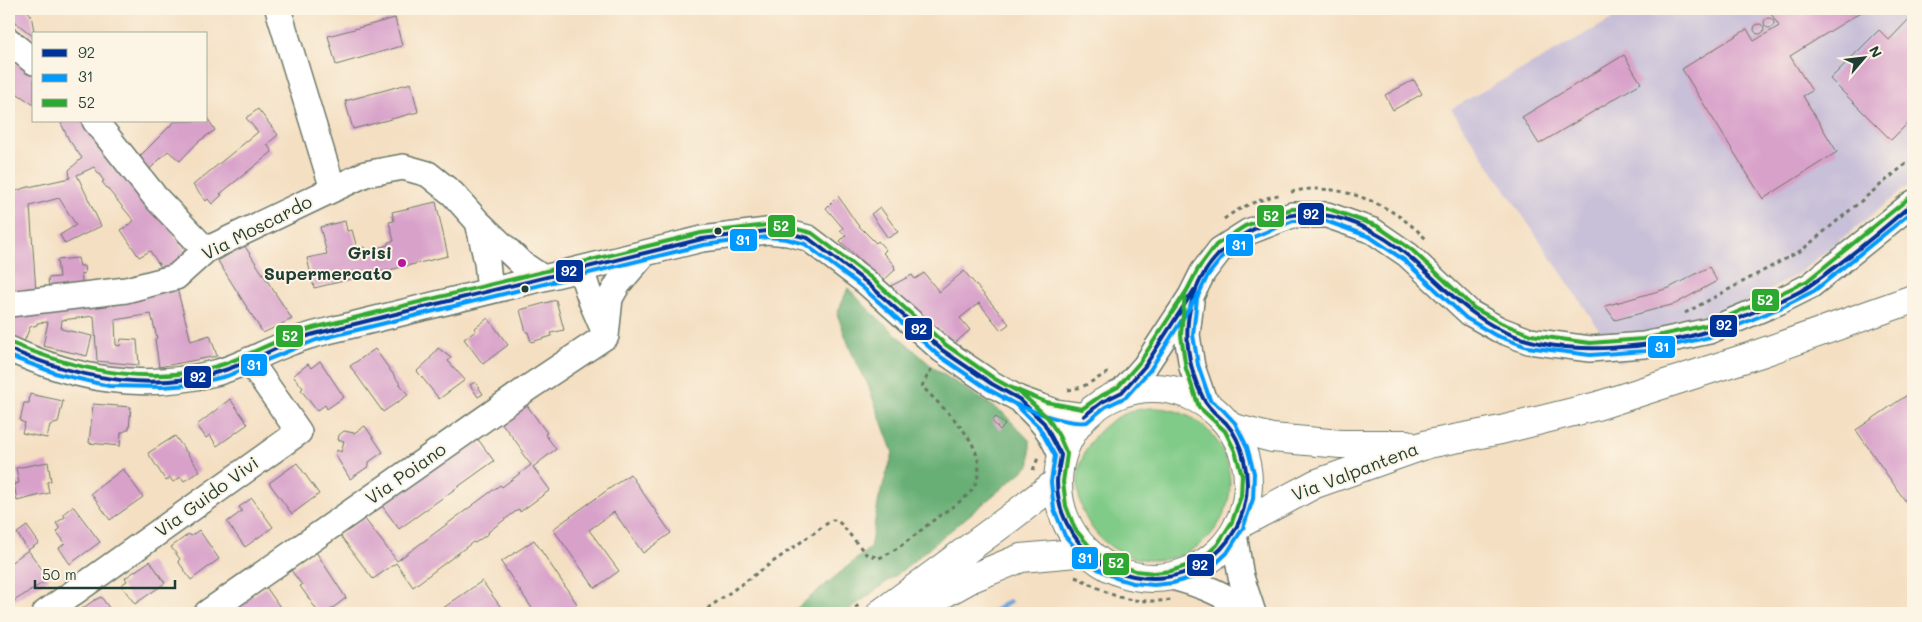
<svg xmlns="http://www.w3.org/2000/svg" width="1922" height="622" viewBox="0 0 1922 622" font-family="Mali,sans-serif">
	<rect width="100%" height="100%" fill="#fcf5e5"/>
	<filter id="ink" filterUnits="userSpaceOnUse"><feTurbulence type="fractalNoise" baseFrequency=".02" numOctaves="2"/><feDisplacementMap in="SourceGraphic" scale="10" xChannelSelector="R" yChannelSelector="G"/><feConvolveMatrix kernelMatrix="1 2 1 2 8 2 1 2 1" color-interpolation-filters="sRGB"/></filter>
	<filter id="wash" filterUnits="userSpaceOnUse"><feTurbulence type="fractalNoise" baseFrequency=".0096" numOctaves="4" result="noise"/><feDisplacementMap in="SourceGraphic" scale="20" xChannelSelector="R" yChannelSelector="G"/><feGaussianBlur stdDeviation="1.12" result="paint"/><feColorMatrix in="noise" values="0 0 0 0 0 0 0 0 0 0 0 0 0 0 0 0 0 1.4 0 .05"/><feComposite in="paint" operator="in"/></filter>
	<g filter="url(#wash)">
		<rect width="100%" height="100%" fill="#f4dfc2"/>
		<path fill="#c8bfd8" d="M1619,9H1913V182L1799,273L1692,334L1619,363L1597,326L1451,109L1621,14Z"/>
		<path fill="#81cb88" stroke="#50845e" d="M1078 484a76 76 0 1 1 152 0a76 76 0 1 1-152 0Z"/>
		<path fill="#68af74" stroke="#447654" d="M848,288L869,310L935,369L1002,412L1030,441V465L904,569L845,613H791L870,548L879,498L893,453L868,385L851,351L837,314Z"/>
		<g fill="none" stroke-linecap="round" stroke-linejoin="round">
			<path stroke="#6ca0d8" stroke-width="5.5" d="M991,613L1009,602"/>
		</g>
		<g id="blocks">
			<path fill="#d8a1ca" d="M9,9H26L31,15L34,31L36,34H34V37L9,17Z
				M1768,9H1866L1790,56L1812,91L1803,96L1837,152L1763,199L1682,69L1747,29L1754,41L1779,26Z
				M1913,15V118L1891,140L1830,79L1879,30L1889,40Z
				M1764 23a5 5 0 1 1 10 0a5 5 0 1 1-10 0Z
				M395,18L402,46L336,65L328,36Z
				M1754 29a5 5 0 1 1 10 0a5 5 0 1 1-10 0Z
				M1624,55L1641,83L1539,144L1522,117Z
				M9,59L34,74V105L9,88Z
				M1414,80L1422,94L1393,110L1385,95Z
				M411,83L418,112L353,129L345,101Z
				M258,109L278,135L267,144L272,152L220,194L222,195L212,204L208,199L206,201L193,185L258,132L246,118Z
				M206,116L215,130L198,142L180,161L168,151L148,171L137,159L175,121H206Z
				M60,121H90L156,209L188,255L164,272L150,251L139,257L121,230L134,221L102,182L104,181L94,167L77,175L101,226L65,244L60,235L76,225L59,198L30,206L36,292L9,293V194L24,188L70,178L69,170L82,158L69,140Z
				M838,196L857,224L876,243L878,241L886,250L883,253L894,265L895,270L883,281L840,241L846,235L840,231L843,228L826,208Z
				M436,202L448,256L314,288L307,258L327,254L320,227L345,221L347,231L352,230L357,248L364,247L365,251L388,245V242L394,241L389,222L394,221L392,212Z
				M880,207L898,232L888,238L871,214Z
				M244,245L292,319L263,333L218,261Z
				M78,258L80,266H84L85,273L81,274L83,287L49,291L48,278L59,277L57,260Z
				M1709,267L1717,281L1675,304L1615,320L1605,306L1669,288Z
				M964,271L1009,324L1001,330L979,303L960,318L970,330L955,343L889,287L912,275L915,279L924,273L939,292Z
				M175,281L191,341L210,335L217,356L159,367L155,339L157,338L151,314L115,320L116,345L120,346L121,339L137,340L139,365L97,361L94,316L62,320L61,329L92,336L87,356L43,346L48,322L37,323V325L30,327L24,342L9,335V310Z
				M556,300L564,330L551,333L552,336L531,342L528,332H526L520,310Z
				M488,318L508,345L483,364L464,339L476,331L475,328Z
				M438,348L451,358L448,361L465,380L439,399L417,371L428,361Z
				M375,349L408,395L383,412L350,366Z
				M320,361L344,397L327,409L325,405L317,411L301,390L303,388L293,376L308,364L311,368Z
				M475,382L483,394L478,397L470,385Z
				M1913,391V512L1856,430Z
				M30,394L63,401L58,423L50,425L47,438L22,433L25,423L20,421L24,403H29Z
				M230,399L248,424L217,446L210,435L206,438L197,425Z
				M93,404L131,407L129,429L121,433L120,446L89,443Z
				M526,404L547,433L545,434L556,449L533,467L550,490L520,512L519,509L488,532L489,533L475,543L473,542L413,587L396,563L373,579L340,535L364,518L397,561L500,485L502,487L531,465L522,453L523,451L501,422Z
				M996,417L1005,425L1000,430L992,421Z
				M365,426L383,452L369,462V466L350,479L336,456L337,450L341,452L344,441L338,440L339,435L344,431L354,433Z
				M175,436L200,471L184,481L181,477L173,482L170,478L166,481L148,453Z
				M477,438L494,461L399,529L380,503Z
				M48,462L51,481L47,482L49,493L17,501L14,484L19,483L16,468Z
				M297,463L319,494L292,514L269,483Z
				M123,469L143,497L110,520L91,493Z
				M630,474L671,533L643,553L614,512L589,530L619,571L595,588L553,529Z
				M252,498L273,527L245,547L227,522L242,511L239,507Z
				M73,506L100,542L70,564L59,548L65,543L57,532L60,529L56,523L65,517L63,514Z
				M27,526L39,543L28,550L49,579L9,604V564L28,550L17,533Z
				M199,530L219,559L191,580L178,561L180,559L171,547L189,534L191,536Z
				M534,540L577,604L563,613H535L501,562Z
				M316,552L346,598L326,613H319L300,586L302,585L291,570Z
				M150,561L165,583L135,604L121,585L127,581L125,578Z
				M482,581L505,613H436Z
				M266,587L282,610L278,613H226Z
				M101,597L113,613H76L93,601Z"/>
		</g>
	</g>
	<g filter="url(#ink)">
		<use href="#blocks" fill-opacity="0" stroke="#6a7666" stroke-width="1"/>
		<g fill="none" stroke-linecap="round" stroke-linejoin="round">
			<defs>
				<path id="minor" d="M278,9L333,189
					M9,41L34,62
					M95,121L156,198L206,250
					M478,222L487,262L490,291
					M581,270L592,303L605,333
					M1191,301L1187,335L1192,367L1205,404
					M9,304L126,290L176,277L206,250L365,174L403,167L428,174L453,194L478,222L521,263L543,278
					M606,336L610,298L618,284L645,253
					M9,349C77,380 142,391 215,373C241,366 265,352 289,343C305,336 323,332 340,328L702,239L767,231L788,233L808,238L866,282L942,350L992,384L1019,399L1055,412L1084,416
					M1122,392L1145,366L1191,296L1203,272L1220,250L1248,232L1292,215H1327L1373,231L1408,255L1470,313L1498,329L1529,341L1590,349L1644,345L1709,331L1778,302L1810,286L1913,203
					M1024,404C1043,422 1051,431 1061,455
					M1234,534L1241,577L1253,613
					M1172,577C1202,585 1225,594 1250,613
					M45,613L299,432L249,360
					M207,613L528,388L606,336"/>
				<path id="major" d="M1058 483a95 95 0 1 1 190 0a95 95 0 1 1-190 0Z
					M881,613L1010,518L1057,482
					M915,613L943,594L972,578L1021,558L1087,552"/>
				<path id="highway" d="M1230,427L1272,438L1341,444H1406
					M1238,525L1315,484L1428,444L1501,430L1597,406L1758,354L1913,299"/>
			</defs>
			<use href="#minor" stroke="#6a7666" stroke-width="28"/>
			<use href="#major" stroke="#6a7666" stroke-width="30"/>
			<use href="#highway" stroke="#6a7666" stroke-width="30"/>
			<path stroke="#6a7666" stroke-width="3" stroke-dasharray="4 4" stroke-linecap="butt" d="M1291,192C1339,180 1394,205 1427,240
				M1224,219C1241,206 1261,199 1282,194
				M1685,313L1802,250L1913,158
				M1068,390L1082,387L1109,372
				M1033,470L1038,458
				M1075,577C1088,582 1099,589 1111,594C1131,602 1151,602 1171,600
				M701,613L832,520H836L841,524L866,554L879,558C901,549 920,530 939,516C948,509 966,499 972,490C997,450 946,413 922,386L932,368
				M849,613L860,604"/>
			<use href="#minor" stroke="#fff" stroke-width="25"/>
			<use href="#major" stroke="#fff" stroke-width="28"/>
			<use href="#highway" stroke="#fff" stroke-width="28"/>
			<defs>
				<path id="bus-1" d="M9,349C77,378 153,394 225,370C256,360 283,343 314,334L702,239L767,231L788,233L808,238L866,282L942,350L992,384L1019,399L1044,423L1061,455
					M1084,416L1102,402L1122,392L1145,366L1194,290
					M1061,455C1060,464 1057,473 1057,482C1057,526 1090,567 1133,576C1203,590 1261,528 1244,460C1241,447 1235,433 1226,423C1218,415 1208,409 1203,398C1172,336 1187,266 1248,232C1262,225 1278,217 1293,215C1335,208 1381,232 1412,259C1445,288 1473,321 1515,336C1571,357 1656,348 1712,330C1727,325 1741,317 1756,311C1772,304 1790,298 1806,288C1817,281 1828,272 1839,264C1864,245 1889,224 1913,203"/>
				<path id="bus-2" d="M9,356L58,374L109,386L162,387L189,385L227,376L316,340L703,245L767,237L787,239L805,244L862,287L938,355L988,389L1015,404L1039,427L1055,456L1051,482L1054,509L1065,536L1083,556L1098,569L1116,578L1133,583L1154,585L1173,583L1193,577L1212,567L1227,553L1243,528L1253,499L1254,473L1247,447L1235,423L1222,409L1210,400L1198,365L1193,335L1197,298L1208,275L1224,255L1251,238L1293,221H1326L1370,237L1404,260L1466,318L1495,335L1527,347L1590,355L1645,351L1710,337L1780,308L1814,291L1913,211
					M1004,399C1024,408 1065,425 1087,422L1105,407L1126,397L1150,370L1199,293"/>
				<path id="bus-3" d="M11,343C78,371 153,388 224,364C254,353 282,337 313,328L701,233L767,225L789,227L812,233L870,277L946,345L995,379L1022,394L1048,418L1059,436L1067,454L1063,482L1066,506L1075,529L1091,548L1104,559L1136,571L1154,573L1171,571L1189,565L1204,557L1217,545L1232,522L1241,496L1242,475L1235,451L1225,431L1199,407L1186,369L1181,335L1185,294L1198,269L1216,245L1245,226L1291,209H1329L1377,226L1412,250L1474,308L1501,323L1531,335L1590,343L1643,339L1707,325L1775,296L1807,281L1909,198
					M1010,387L1046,402L1082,409L1099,397L1118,387L1140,362L1189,287"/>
			</defs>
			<use href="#bus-1" stroke="#fcf5e5" stroke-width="8"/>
			<use href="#bus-2" stroke="#fcf5e5" stroke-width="8"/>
			<use href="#bus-3" stroke="#fcf5e5" stroke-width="8"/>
			<use href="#bus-1" stroke="#039" stroke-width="4"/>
			<use href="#bus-2" stroke="#09f" stroke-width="4"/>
			<use href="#bus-3" stroke="#2da932" stroke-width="4"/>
		</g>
	</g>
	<g fill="#1f3d34" stroke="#fcf5e5" stroke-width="2">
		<circle cx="718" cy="231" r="4.5"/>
		<circle cx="525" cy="289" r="4.5"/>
	</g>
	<circle fill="#b5179e" stroke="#fcf5e5" stroke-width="2" cx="402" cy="263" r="5"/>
	<g text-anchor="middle" stroke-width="4" stroke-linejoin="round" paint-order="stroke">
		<g font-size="18" fill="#1f3d34" stroke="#fcf5e5">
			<text transform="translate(257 228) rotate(-27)" y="6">Via Moscardo</text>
			<text transform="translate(1355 472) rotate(-21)" y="6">Via Valpantena</text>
			<text transform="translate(406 474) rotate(-35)" y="6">Via Poiano</text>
			<text transform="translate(207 497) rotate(-36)" y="6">Via Guido Vivi</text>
		</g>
		<g font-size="18" font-weight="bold" fill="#1f3d34" stroke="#fcf5e5" text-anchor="end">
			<text x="392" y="259">Grisi<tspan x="392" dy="21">Supermercato</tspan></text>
		</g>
	</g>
	<g stroke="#fcf5e5" stroke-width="2">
		<rect x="1297" y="202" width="28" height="24" rx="5" fill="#039"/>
		<rect x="1256" y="204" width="29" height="24" rx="5" fill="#2da932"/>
		<rect x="767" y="214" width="29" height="24" rx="5" fill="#2da932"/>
		<rect x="729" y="228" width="29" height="24" rx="5" fill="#09f"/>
		<rect x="1225" y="233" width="29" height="24" rx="5" fill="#09f"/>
		<rect x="555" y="259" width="29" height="24" rx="5" fill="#039"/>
		<rect x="1751" y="288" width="29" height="24" rx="5" fill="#2da932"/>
		<rect x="1709" y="314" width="29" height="24" rx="5" fill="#039"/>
		<rect x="904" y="317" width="29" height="24" rx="5" fill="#039"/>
		<rect x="275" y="324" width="29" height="24" rx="5" fill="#2da932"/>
		<rect x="1647" y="335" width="29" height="24" rx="5" fill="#09f"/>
		<rect x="240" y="353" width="28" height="24" rx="5" fill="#09f"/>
		<rect x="183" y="365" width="29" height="24" rx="5" fill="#039"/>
		<rect x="1071" y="546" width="28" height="24" rx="5" fill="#09f"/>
		<rect x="1102" y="552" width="28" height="24" rx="5" fill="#2da932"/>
		<rect x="1186" y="553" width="29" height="24" rx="5" fill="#039"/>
	</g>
	<g font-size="14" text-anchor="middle" font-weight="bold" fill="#fff">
		<text x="1311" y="219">92</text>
		<text x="1271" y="221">52</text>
		<text x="781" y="231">52</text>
		<text x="743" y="245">31</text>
		<text x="1239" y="250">31</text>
		<text x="569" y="276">92</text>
		<text x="1765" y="305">52</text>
		<text x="1724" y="330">92</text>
		<text x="919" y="334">92</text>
		<text x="290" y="341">52</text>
		<text x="1662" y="352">31</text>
		<text x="254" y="370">31</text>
		<text x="198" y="382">92</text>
		<text x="1085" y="563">31</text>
		<text x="1116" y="568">52</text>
		<text x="1200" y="570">92</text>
	</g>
	<rect width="1922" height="622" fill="none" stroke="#fcf5e5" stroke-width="30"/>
	<rect x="32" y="32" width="175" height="90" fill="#fcf5e5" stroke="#a4ab9e"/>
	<rect x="42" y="49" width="25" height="8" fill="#003399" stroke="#a4ab9e"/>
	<text x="78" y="58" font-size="15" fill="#1f3d34">92</text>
	<rect x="42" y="74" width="25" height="8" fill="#0099ff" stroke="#a4ab9e"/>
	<text x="78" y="82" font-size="15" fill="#1f3d34">31</text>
	<rect x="42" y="99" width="25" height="8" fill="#2da932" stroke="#a4ab9e"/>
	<text x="78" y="108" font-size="15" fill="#1f3d34">52</text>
	<g transform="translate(1864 58) rotate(62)" stroke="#fcf5e5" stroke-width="4" paint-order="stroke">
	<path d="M0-4L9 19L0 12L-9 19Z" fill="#1f3d34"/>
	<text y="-8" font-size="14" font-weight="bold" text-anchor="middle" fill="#1f3d34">N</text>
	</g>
	<path d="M35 580v8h140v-8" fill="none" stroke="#1f3d34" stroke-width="2.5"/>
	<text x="42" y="580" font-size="15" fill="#1f3d34" stroke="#fcf5e5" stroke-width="4" paint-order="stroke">50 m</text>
</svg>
